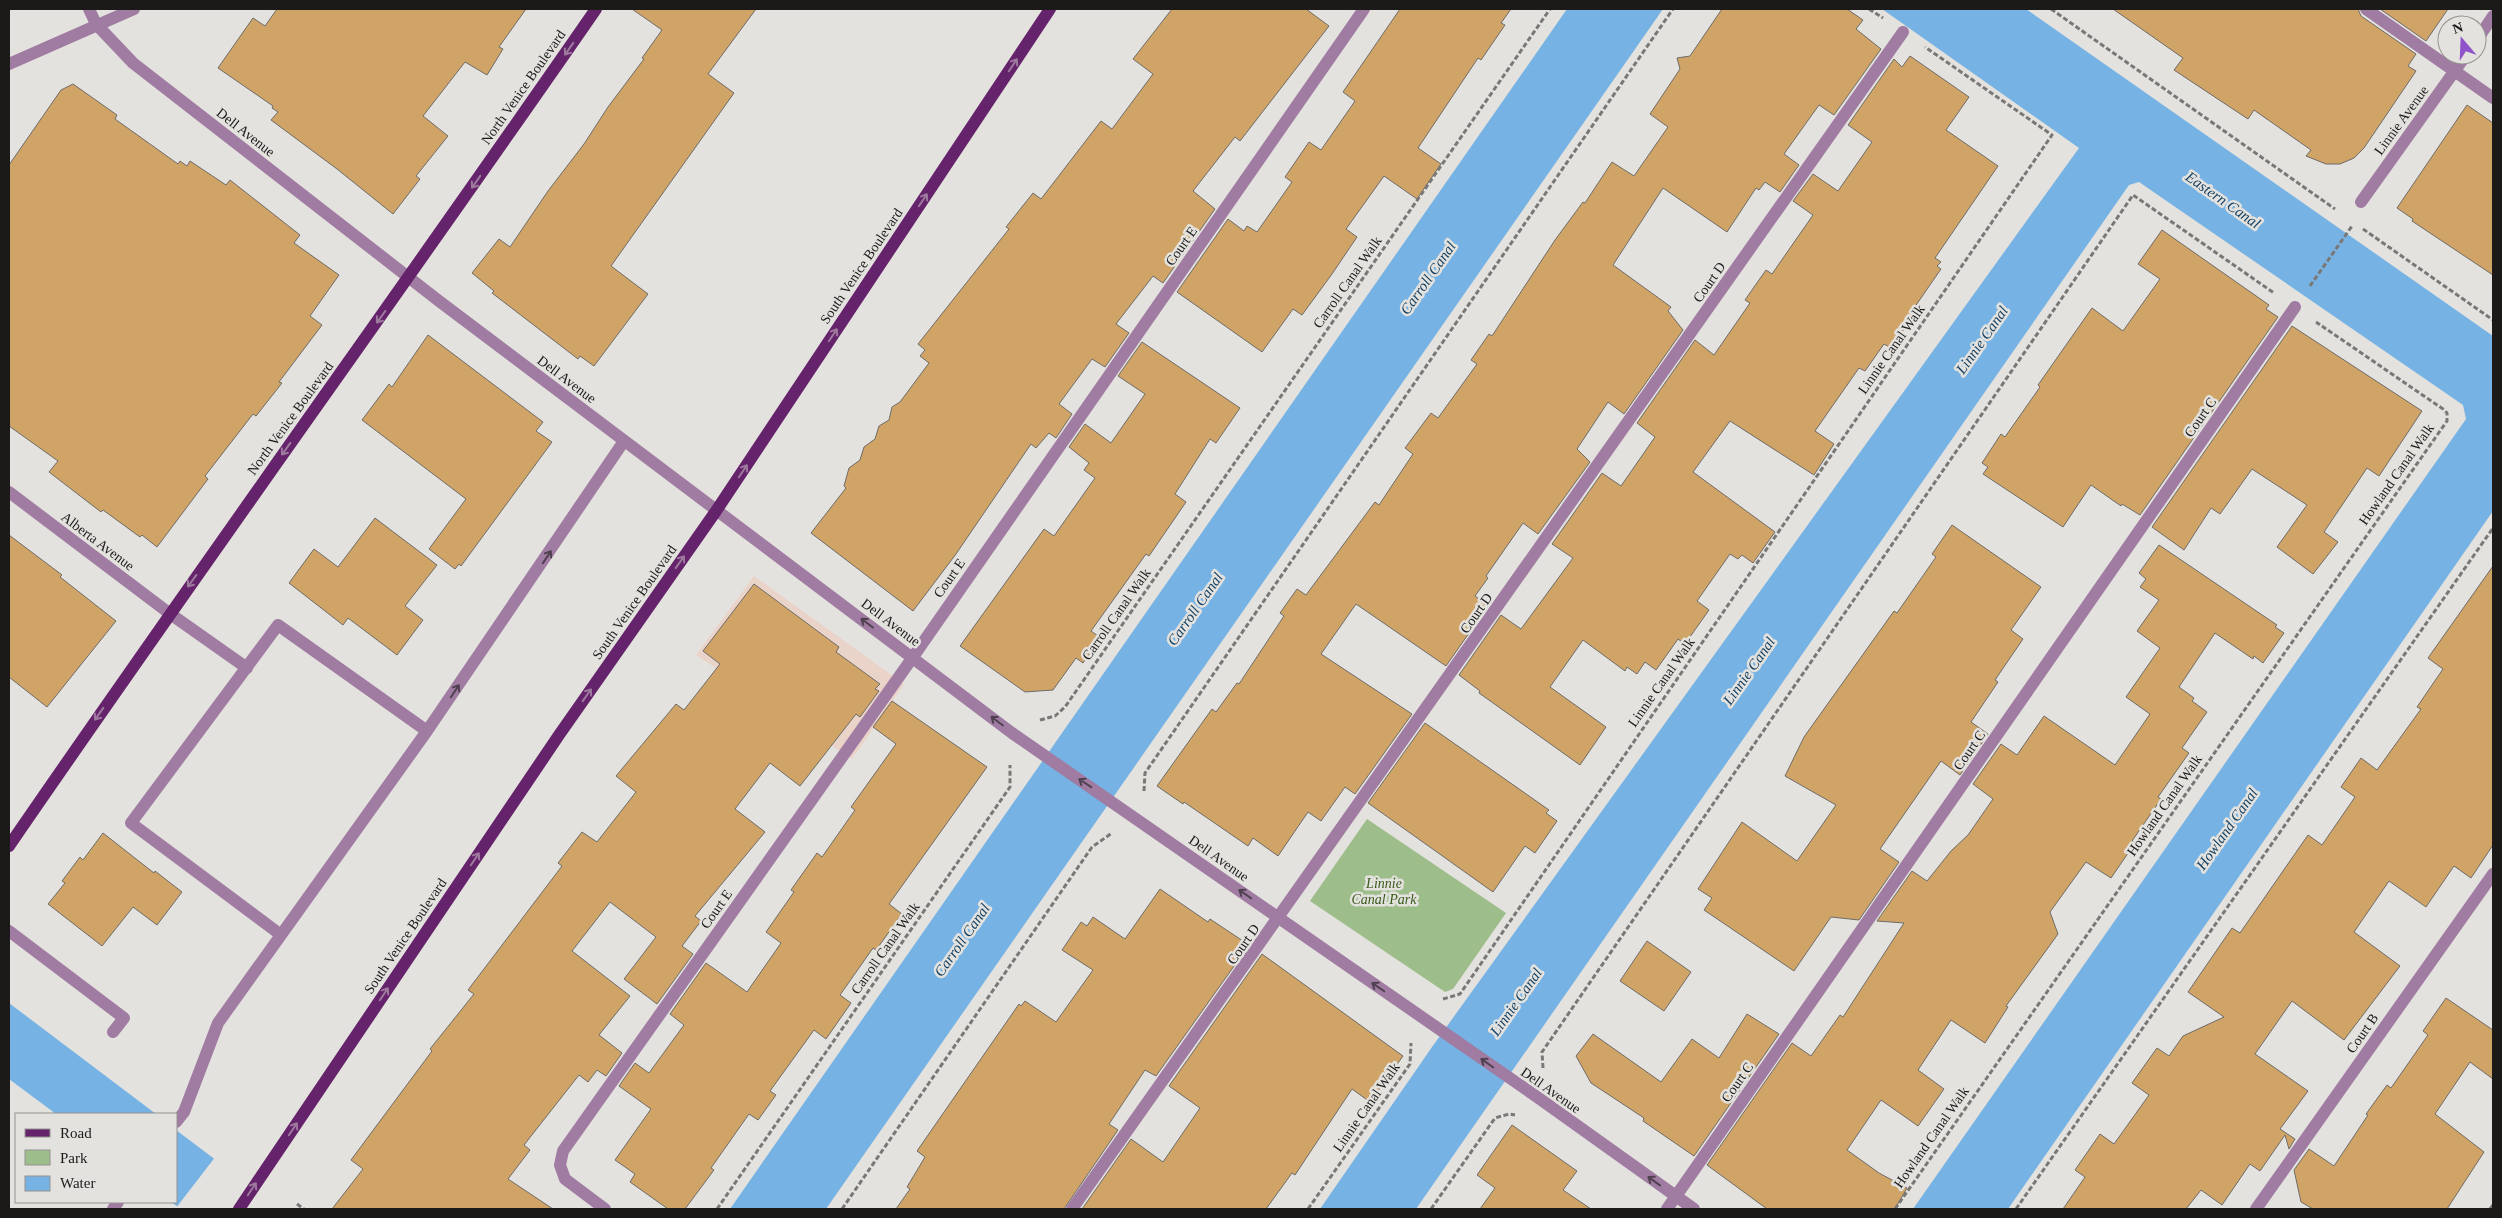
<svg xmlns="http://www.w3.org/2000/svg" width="2502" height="1218" viewBox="0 0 2502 1218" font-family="Georgia,serif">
	<rect width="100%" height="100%" fill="#e4e2de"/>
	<path fill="#ead3c9" d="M754,576L904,684L852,759L696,655Z"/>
	<path fill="#9dbd8a" d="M1367,819L1506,913L1453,989L1445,992L1310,901Z"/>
	<path fill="#76b3e4" d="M1567,9H1663L826,1209H730Z
		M1882,9H2026L2493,336V511L2008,1209H1913L2466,419L2463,405L2139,182L2129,185L1416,1209H1320L1432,1047L2079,148Z
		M9,1003L156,1114H56L9,1079Z
		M176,1130L281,1209H181L171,1202H176Z"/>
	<path fill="#e4e2de" d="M216,1156L283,1207L284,1209L176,1208Z"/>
	<path fill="#d0a366" stroke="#6e6c69" d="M277,9H526L499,47L503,49L487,75L465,62L423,116L448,136L416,176L420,179L393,214L337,169L271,120L278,112L272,108L273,106L218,68L253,18L265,26Z
		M632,9H756L708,74L734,93L611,266L648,294L594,366L580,356L578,359L492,293L494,291L472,273L499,239L510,247L548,191L584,144L608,107L644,59L642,58L662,30Z
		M1172,9H1306L1329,26L1240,141L1235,137L1193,191L1215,209L1163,283L1153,276L1116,324L1129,333L1105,367L1092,359L1059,404L1072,414L1056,438L1049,433L1036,448L1031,444L956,554L913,611L811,533L846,488L844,486L849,468L860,460L864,447L875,439L879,426L889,420L892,407L900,402L929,363L920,356L925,350L918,344L1009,229L1006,227L1033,193L1041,199L1101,121L1112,129L1153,74L1133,59Z
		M1400,9H1511L1501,23L1505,25L1481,60L1478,58L1418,148L1441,164L1417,199L1384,176L1346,229L1357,237L1332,274L1302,315L1293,309L1262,352L1177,292L1228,219L1244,231L1247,226L1257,232L1292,182L1285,177L1309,142L1321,150L1355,101L1343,92Z
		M1722,9H1847L1863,20L1856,29L1881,49L1834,115L1819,105L1784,154L1799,165L1780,192L1765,182L1759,190L1756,188L1727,232L1663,188L1613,265L1671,307L1668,311L1683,330L1624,414L1608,402L1577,449L1590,462L1538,534L1523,523L1486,576L1488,578L1475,596L1488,606L1446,666L1356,604L1321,654L1412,714L1355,794L1345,787L1321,821L1308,812L1278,856L1253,838L1248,846L1184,802L1183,804L1157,786L1212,709L1216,712L1237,683L1239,684L1284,616L1280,613L1297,589L1306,595L1375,502L1379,505L1413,454L1405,448L1431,413L1438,418L1477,364L1471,360L1489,334L1492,336L1555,240L1583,202L1585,203L1612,162L1634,176L1668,127L1650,114L1680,69L1677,58L1690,56Z
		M2113,9H2358L2361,16L2416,54L2408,66L2416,71L2364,148L2354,158L2340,164H2326L2306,156L2311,150L2254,110L2248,119L2174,70L2183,58Z
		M2380,9H2448L2426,41Z
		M1910,56L1969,97L1946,130L1998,166L1935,258L1941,262L1937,266L1941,269L1912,311L1915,313L1891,348L1884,344L1865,371L1859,368L1815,431L1834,444L1814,475L1730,421L1693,472L1775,532L1753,563L1742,555L1738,559L1730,554L1697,601L1709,610L1685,644L1678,639L1656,670L1645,662L1637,674L1627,667L1625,671L1583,640L1550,687L1606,727L1580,765L1479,693L1480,691L1459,675L1501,615L1521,629L1573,558L1552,544L1602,473L1621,486L1655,437L1637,423L1695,340L1714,355L1750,303L1745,300L1766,270L1772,274L1813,215L1793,201L1813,174L1838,191L1872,142L1848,125L1894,59L1902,67Z
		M73,84L117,115L115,119L178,164L180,161L187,166L190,161L226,185L230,180L300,235L294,243L339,275L310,316L322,325L279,382L282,383L256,416L253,414L205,476L208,479L157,547L142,535L140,537L103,510L101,512L49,472L58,461L9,426V165L61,90Z
		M2467,105L2493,123V275L2412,221L2413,219L2397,208Z
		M2162,230L2269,305L2266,309L2278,317L2140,515L2122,504L2121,506L2091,485L2063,527L1983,474L1988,467L1982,463L2001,434L2005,437L2040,387L2038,385L2092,308L2123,331L2160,279L2138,264Z
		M2292,326L2422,411L2379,476L2367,468L2324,532L2338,542L2313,574L2277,547L2307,505L2252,469L2220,514L2211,508L2184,550L2152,527Z
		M428,335L543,422L536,431L552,442L461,566L459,564L455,569L429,549L466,499L362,420L389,384L392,387Z
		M1142,342L1240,408L1216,443L1210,439L1175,494L1186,502L1149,556L1146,554L1091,631L1101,638L1083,663L1076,658L1053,690L1025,692L960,646L1044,529L1054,536L1095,478L1084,470L1089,463L1069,447L1085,424L1111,443L1145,394L1118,376Z
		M375,518L437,565L405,606L423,620L397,655L348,618L343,625L289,583L314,549L338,567Z
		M1952,525L2041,587L2011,630L2023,639L1995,680L1998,682L1971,722L1988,734L1960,775L1941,761L1880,849L1899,862L1859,920L1831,917L1794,971L1704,910L1712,898L1698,889L1742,822L1797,861L1836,805L1785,776L1804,737L1894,611L1897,613L1936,557L1932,554Z
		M9,535L62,575L60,577L116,621L47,707L9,677Z
		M2159,545L2277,625L2275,627L2284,633L2263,663L2254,656L2253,659L2215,633L2179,687L2194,698L2192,701L2207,712L2182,748L2189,753L2158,797L2161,799L2132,841L2135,843L2111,878L2086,862L2050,912L2058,934L2006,1006L2008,1007L1985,1043L1951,1020L1918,1070L1944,1089L1918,1126L1881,1100L1847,1150L1879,1173L1907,1188L1895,1209H1767L1707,1165L1792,1043L1811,1056L1840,1015L1843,1017L1904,923L1877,921L1912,871L1927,881L1951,851L1968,835L1993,799L1973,784L2001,744L2017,755L2044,716L2115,765L2150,714L2126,697L2160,648L2137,631L2159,600L2140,587L2146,579L2139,573Z
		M2493,566V845L2471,878L2454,866L2426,907L2389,881L2354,932L2400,966L2344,1040L2292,1001L2255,1054L2308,1091L2280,1129L2295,1139L2289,1149L2285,1135L2260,1171L2250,1164L2222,1205L2201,1190L2186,1209H2063L2085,1177L2075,1170L2100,1134L2114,1144L2149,1095L2132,1083L2157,1048L2169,1056L2183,1036L2224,1017L2188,992L2232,928L2240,933L2308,835L2322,845L2355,797L2341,787L2361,758L2377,770L2421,709L2417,707L2443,669L2428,658Z
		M754,584L839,647L836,652L880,684L875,689L879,691L860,717L856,714L800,786L770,763L735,809L765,832L695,916L701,921L682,946L693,954L657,1004L624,979L656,937L610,902L572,951L630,996L599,1035L622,1053L606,1076L597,1070L588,1082L579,1075L524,1145L530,1150L508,1179L553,1209H332L363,1169L351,1160L432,1051L430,1049L474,994L468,990L562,866L558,863L582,832L597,842L636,792L616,776L676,704L684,710L720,664L703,651Z
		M892,701L987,767L889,904L902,914L876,950L873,948L840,995L851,1003L826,1039L814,1030L770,1091L776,1095L758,1120L749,1114L711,1168L714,1170L685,1209H668L630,1182L635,1174L615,1160L651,1109L619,1086L635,1063L649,1073L684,1025L670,1014L706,963L747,992L781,943L766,932L794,892L791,890L817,853L822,857L855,810L851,807L896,744L873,727Z
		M1425,723L1549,810L1546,813L1557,821L1535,853L1525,846L1493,892L1368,803Z
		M103,833L154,873L155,871L182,892L157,925L133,907L102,946L48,904L65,883L62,881L80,857L83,860Z
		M1160,889L1208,922L1210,919L1249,945L1156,1076L1145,1070L1109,1124L1118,1130L1064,1209H896L910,1189L907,1187L925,1157L917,1151L1019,1004L1021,1006L1025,1001L1056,1022L1093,970L1062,950L1081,922L1087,926L1093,917L1125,939Z
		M1647,941L1691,972L1664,1011L1620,981Z
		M1262,954L1403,1056L1370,1102L1352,1089L1295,1175L1292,1173L1266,1209H1082L1131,1139L1163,1162L1200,1108L1169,1086Z
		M2446,998L2493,1030V1079L2470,1062L2435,1114L2484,1152L2447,1209H2313L2301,1202L2294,1170L2309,1149L2334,1166L2368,1115L2366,1114L2387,1085L2391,1088L2428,1035L2423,1031Z
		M1747,1014L1779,1034L1694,1156L1643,1121L1644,1118L1591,1083L1576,1056L1593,1034L1661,1082L1692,1039L1719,1058Z
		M1512,1125L1577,1171L1563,1190L1591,1209H1480L1495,1188L1477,1175Z"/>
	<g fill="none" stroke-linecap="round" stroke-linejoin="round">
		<path stroke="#7a7876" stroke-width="3" stroke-dasharray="5 2.5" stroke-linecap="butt" d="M1869,9L1883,18
			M2051,9L2335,209
			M2363,229L2493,320
			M2310,286L2352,226
			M1040,720L1055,716L1065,707L1550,9
			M1144,791L1145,773L1673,9
			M1443,999L1460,994L2052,135L1925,47
			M1543,1068L1542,1052L2133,195L2274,293
			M297,1204L304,1209
			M717,1209L1010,787V765
			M842,1209L1092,847L1112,833
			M1308,1209L1410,1064L1411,1043
			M1431,1209L1495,1118L1509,1114L1515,1115
			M1895,1209L2447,421V413L2443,409L2316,322
			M2016,1209L2493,528
			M2490,1209L2493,1205"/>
		<path stroke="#a07ca2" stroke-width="12" d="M89,9L96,24L133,63L439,301L1012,733L1540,1099L1694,1209
			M2366,9L2493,98
			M2477,40L2493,16
			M9,64L134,9
			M2361,202L2466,55
			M9,492L169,613L247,668
			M9,931L124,1018L113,1032
			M281,935L131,823L278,625L427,731
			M176,1122L184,1112L218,1023L427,731L624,441
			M113,1209L118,1202
			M605,1209L565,1179L560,1165L563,1151L913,657L1364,9
			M1072,1209L1903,32
			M1667,1209L2295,307
			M2256,1209L2493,874"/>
		<path stroke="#64236a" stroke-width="12" d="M9,846C202,565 402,289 596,9
			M239,1209L559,735L716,511L1050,9"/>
	</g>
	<defs><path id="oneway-shaft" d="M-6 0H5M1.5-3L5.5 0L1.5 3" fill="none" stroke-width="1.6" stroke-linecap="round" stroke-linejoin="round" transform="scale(1.25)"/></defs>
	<g stroke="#9e799e">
		<use href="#oneway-shaft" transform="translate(569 49) rotate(125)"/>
		<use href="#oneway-shaft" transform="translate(1013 65) rotate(-56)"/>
		<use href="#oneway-shaft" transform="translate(476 182) rotate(125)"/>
		<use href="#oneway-shaft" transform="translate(923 200) rotate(-56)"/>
		<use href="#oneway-shaft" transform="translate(381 317) rotate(126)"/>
		<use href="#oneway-shaft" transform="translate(833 335) rotate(-56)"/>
		<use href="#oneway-shaft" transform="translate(286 449) rotate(126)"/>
		<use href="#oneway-shaft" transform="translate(743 471) rotate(-56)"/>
		<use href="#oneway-shaft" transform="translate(680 562) rotate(-55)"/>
		<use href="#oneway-shaft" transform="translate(192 581) rotate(126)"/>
		<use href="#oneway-shaft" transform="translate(587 695) rotate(-55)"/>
		<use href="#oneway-shaft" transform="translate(99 714) rotate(125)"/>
		<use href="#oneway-shaft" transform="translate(475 859) rotate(-56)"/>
		<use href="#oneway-shaft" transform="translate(384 994) rotate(-56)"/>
		<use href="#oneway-shaft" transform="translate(293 1129) rotate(-56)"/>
		<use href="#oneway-shaft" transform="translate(252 1189) rotate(-56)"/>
	</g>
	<g stroke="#504150">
		<use href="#oneway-shaft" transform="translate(547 557) rotate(-56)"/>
		<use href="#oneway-shaft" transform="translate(867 623) rotate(-143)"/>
		<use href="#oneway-shaft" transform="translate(455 691) rotate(-56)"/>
		<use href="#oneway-shaft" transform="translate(997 721) rotate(-143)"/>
		<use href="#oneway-shaft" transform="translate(1085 783) rotate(-146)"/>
		<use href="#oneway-shaft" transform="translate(1245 894) rotate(-145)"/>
		<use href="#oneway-shaft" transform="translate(1378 987) rotate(-145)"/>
		<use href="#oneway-shaft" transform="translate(1487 1063) rotate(-145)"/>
		<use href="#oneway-shaft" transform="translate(1654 1181) rotate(-144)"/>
	</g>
	<g text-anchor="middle" stroke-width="5" stroke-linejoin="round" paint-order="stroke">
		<g font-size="14" fill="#1b1a19" stroke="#e4e2de">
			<text transform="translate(523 87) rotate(-55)" y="5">North Venice Boulevard</text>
			<text transform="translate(2401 120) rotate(-54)" y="5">Linnie Avenue</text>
			<text transform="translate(246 132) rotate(38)" y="5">Dell Avenue</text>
			<text transform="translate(1181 246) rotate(-55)" y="5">Court E</text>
			<text transform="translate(861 266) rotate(-56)" y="5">South Venice Boulevard</text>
			<text transform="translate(1347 282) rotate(-55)" y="5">Carroll Canal Walk</text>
			<text transform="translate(1709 282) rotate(-55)" y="5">Court D</text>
			<text transform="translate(1891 349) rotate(-55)" y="5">Linnie Canal Walk</text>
			<text transform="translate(567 379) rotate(37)" y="5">Dell Avenue</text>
			<text transform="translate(2200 417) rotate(-55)" y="5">Court C</text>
			<text transform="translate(290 418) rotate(-54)" y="5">North Venice Boulevard</text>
			<text transform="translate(2396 474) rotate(-55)" y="5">Howland Canal Walk</text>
			<text transform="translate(98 541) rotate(37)" y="5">Alberta Avenue</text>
			<text transform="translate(949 578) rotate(-55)" y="5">Court E</text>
			<text transform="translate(634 602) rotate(-55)" y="5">South Venice Boulevard</text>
			<text transform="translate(1476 613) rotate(-55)" y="5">Court D</text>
			<text transform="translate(1116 614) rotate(-55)" y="5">Carroll Canal Walk</text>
			<text transform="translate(891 622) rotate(37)" y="5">Dell Avenue</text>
			<text transform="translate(1661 682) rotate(-55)" y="5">Linnie Canal Walk</text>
			<text transform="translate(1969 750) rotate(-55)" y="5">Court C</text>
			<text transform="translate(2164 805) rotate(-55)" y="5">Howland Canal Walk</text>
			<text transform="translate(1219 858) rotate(35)" y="5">Dell Avenue</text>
			<text transform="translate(716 909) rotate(-55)" y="5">Court E</text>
			<text transform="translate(405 936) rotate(-56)" y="5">South Venice Boulevard</text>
			<text transform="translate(1243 944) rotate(-55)" y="5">Court D</text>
			<text transform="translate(885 948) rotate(-55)" y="5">Carroll Canal Walk</text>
			<text transform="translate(2362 1033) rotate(-55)" y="5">Court B</text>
			<text transform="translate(1737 1082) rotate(-55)" y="5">Court C</text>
			<text transform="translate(1551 1090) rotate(35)" y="5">Dell Avenue</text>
			<text transform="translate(1366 1107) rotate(-55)" y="5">Linnie Canal Walk</text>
			<text transform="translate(1931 1137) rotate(-55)" y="5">Howland Canal Walk</text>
		</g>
		<g font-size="14" font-style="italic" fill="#36591a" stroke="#e4e2de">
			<text x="1384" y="888">Linnie<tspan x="1384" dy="16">Canal Park</tspan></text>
		</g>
		<g font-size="15" font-style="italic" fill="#144163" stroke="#e4e2de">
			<text transform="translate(2223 200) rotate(35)" y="5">Eastern Canal</text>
			<text transform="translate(1428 278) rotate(-55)" y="5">Carroll Canal</text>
			<text transform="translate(1982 340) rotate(-55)" y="5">Linnie Canal</text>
			<text transform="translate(1195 609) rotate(-55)" y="5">Carroll Canal</text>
			<text transform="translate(1749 671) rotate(-55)" y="5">Linnie Canal</text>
			<text transform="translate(2227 829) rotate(-55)" y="5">Howland Canal</text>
			<text transform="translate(962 940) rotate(-55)" y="5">Carroll Canal</text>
			<text transform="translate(1516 1002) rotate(-55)" y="5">Linnie Canal</text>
		</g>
	</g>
	<rect width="2502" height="1218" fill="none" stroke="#1b1a19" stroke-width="20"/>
	<rect x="15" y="1113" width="162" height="90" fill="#e4e2de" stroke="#94928f"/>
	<rect x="25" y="1129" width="25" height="8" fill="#64236a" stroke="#94928f"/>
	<text x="60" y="1138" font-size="15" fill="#1b1a19">Road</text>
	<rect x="25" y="1150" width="25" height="15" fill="#9dbd8a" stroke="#94928f"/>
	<text x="60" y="1163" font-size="15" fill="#1b1a19">Park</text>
	<rect x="25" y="1176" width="25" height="15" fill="#76b3e4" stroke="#94928f"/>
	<text x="60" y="1188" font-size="15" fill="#1b1a19">Water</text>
	<g transform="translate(2462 40) rotate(341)"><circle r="24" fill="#e4e2de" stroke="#94928f"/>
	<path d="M0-4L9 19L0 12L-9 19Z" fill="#9053c9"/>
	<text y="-8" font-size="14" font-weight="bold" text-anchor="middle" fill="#1b1a19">N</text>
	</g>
</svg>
